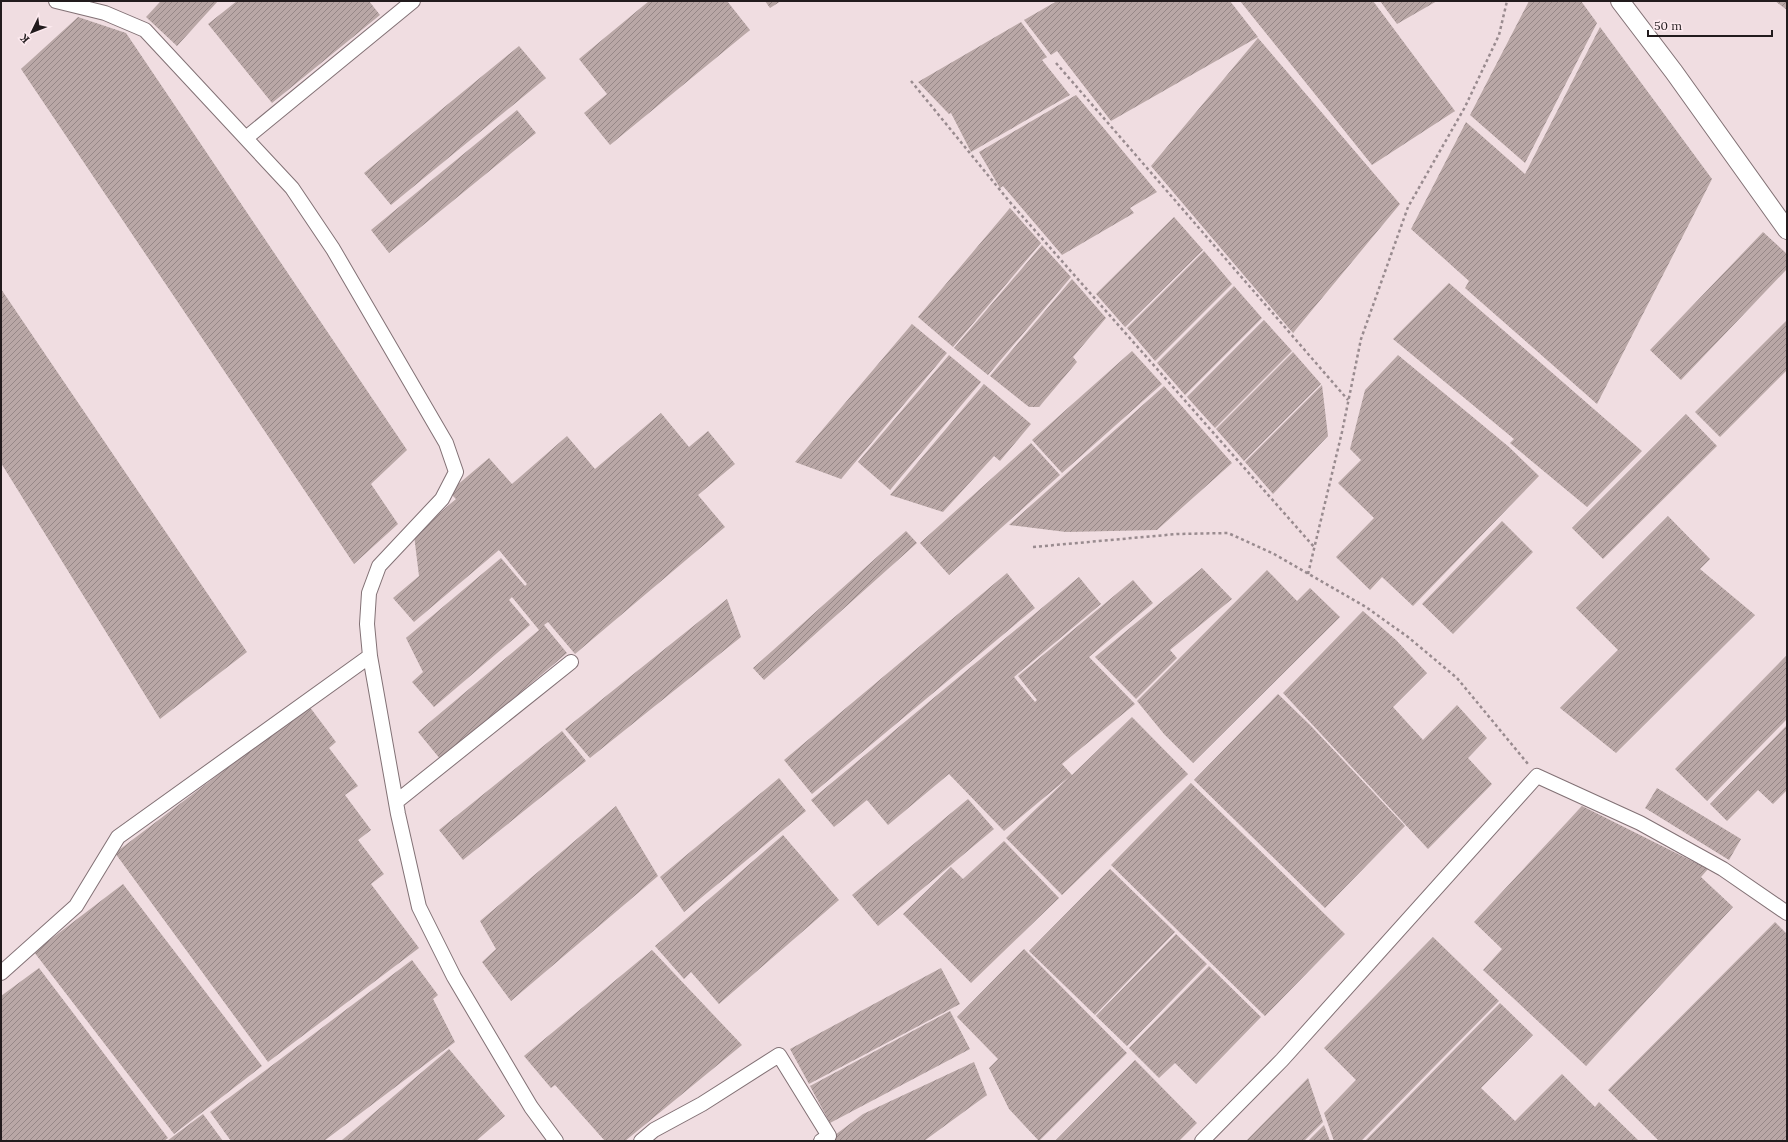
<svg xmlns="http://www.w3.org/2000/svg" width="1788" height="1142" viewBox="0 0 1788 1142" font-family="Lora,serif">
	<defs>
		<pattern id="building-hatch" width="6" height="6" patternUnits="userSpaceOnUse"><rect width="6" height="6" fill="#b9a7a6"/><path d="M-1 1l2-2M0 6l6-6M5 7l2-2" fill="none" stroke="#968787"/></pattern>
	</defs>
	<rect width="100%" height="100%" fill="#f0dde1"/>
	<path fill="url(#building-hatch)" d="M161,1H218L177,46L146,17Z
		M237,1H369L380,15L272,103L208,24Z
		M649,1H727L750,30L610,145L584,113L607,94L579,59Z
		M765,1H781L770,8Z
		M1057,1H1230L1258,37L1111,121L1057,51L1051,55L1024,20Z
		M1240,1H1373L1455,111L1372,165Z
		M1380,1H1437L1397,24Z
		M1529,1H1581L1597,23L1525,163L1470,115Z
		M1775,1H1787V10Z
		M78,17L126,33L407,450L371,484L398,524L354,564L21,69Z
		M1021,22L1047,57L1042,60L1070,95L971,152L951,113L949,114L918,82Z
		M1600,27L1712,179L1597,404L1465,288L1469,281L1411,229L1466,122L1525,174Z
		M1258,38L1400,204L1293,333L1151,166Z
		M519,46L546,78L391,205L364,173Z
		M1076,95L1157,192L1130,208L1134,213L1062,255L1003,186L1000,188L979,152Z
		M517,110L536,133L389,253L371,230Z
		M1010,208L1041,243L953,347L918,317Z
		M1174,217L1203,250L1125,327L1096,294Z
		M1763,232L1787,254V269L1681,380L1650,350Z
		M1042,245L1071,277L988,375L954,348Z
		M1204,251L1232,284L1155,361L1127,328Z
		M1072,279L1106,318L1073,357L1077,362L1039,407H1029L990,376Z
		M1449,283L1642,451L1587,507L1510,443L1514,439L1393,339Z
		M1234,286L1262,318L1185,395L1157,363Z
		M1,289L247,652L160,719L1,463Z
		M1264,320L1292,351L1215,428L1187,397Z
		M1787,320V370L1720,437L1695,412Z
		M912,324L947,353L841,479L795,462Z
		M1132,351L1162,384L1062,473L1032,440Z
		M1293,352L1321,384L1244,461L1216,429Z
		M949,355L981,382L890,490L858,462Z
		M1398,355L1509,447L1539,476L1413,606L1382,577L1370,590L1336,557L1374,518L1338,483L1361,460L1350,449L1365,390Z
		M984,384L1031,424L1000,461L994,456L943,512L890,495Z
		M1322,385L1328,436L1273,494L1245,462Z
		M1164,386L1232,463L1157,530L1066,532L1009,525Z
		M661,413L689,447L708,431L735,464L698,495L725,527L575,654L548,622L544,625L567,653L441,760L418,732L539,630L512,597L509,600L530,625L434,707L412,682L423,672L406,638L501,558L525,586L527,584L499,550L414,622L393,598L419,576L414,535L456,499L449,492L489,458L512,484L567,436L595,469Z
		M1686,414L1717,446L1603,559L1572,528Z
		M1031,443L1060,475L949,575L920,543Z
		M1668,516L1710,559L1700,569L1755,615L1616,753L1560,708L1618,650L1576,608Z
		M1502,521L1533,552L1453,634L1422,604Z
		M906,531L917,543L764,680L753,668Z
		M1202,568L1232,599L1170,650L1177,658L1136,699L1095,657Z
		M1267,570L1297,601L1310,588L1340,617L1193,763L1164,734L1137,701Z
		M1007,573L1035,608L812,794L784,760Z
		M1079,577L1101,604L1014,677L1035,702L1037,700L1018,676L1133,580L1153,603L1089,657L1135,704L1062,764L1072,775L1132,717L1188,774L1062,895L1006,838L1069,777L1004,831L949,774L888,825L867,800L834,827L811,800Z
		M727,599L741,637L590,758L565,729Z
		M1363,611L1396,640L1427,673L1393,707L1423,740L1457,705L1487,738L1468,758L1492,784L1428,849L1283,693Z
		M1787,655V719L1707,801L1675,769Z
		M1278,694L1311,726L1405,826L1325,908L1194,780Z
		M309,706L336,742L329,748L358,786L345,795L371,830L358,840L384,874L371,884L419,948L268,1062L115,853Z
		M1787,725V790L1773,804L1758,790L1727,821L1710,804Z
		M562,731L586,761L463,860L439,830Z
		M779,778L806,811L684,912L660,877Z
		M1191,783L1345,934L1265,1016L1111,865Z
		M1657,788L1741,839L1729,860L1645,808Z
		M968,799L994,829L878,926L852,895Z
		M616,806L658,876L511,1001L482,962L496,949L480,921Z
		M1582,806L1708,869L1701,877L1733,907L1586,1066L1483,970L1502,949L1474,922Z
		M783,835L839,900L719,1004L691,972L684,979L655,946Z
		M1004,841L1059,898L971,983L903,914L951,867L963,879Z
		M1110,869L1175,932L1095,1015L1029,951Z
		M123,884L262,1066L174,1134L34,952Z
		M1775,922L1787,934V1141H1659L1608,1090Z
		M1176,934L1207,964L1127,1046L1096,1016Z
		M1433,937L1499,1001L1361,1141H1334L1324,1113L1356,1080L1324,1048Z
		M1024,949L1127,1053L1039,1141L1009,1109L989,1068L998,1059L957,1017Z
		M652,950L742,1045L625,1141H605L555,1085L551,1088L524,1056Z
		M412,960L438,995L433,999L455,1042L324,1141H231L210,1112Z
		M1209,966L1261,1017L1196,1084L1175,1063L1159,1078L1129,1048Z
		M39,968L168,1138L164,1141H1V996Z
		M941,968L960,1004L809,1084L790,1049Z
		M1500,1003L1533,1035L1481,1088L1515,1121L1562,1074L1595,1107L1599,1102L1639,1141H1365Z
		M950,1011L970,1049L830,1123L810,1086Z
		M449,1049L505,1116L476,1141H341Z
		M1135,1060L1197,1123L1179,1141H1055Z
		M974,1062L987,1095L924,1141H827L863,1114Z
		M1308,1078L1323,1122L1304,1141H1246Z
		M203,1114L223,1141H167Z
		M1324,1125L1330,1141H1308Z"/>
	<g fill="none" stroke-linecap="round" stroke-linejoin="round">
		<defs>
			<path id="minor" d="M56,1L105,13L145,30L292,188L333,249L446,443L456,472L442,499L379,566L369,593L367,624L370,656L398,814L419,907L454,977L531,1107L556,1141
				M246,138L413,1
				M396,802L571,662
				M1,973L76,906L118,837L370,656
				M641,1141L654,1130L702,1104L779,1055L829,1136L821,1141
				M1202,1141L1282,1060L1537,776L1640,823L1723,869L1787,913"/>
			<path id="tertiary" d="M1620,1L1674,72L1787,230"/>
		</defs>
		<use href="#minor" stroke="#827175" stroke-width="16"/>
		<use href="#tertiary" stroke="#827175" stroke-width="20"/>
		<path stroke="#998b8f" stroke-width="2.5" stroke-dasharray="3 3" stroke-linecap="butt" d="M1056,63L1348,400
			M911,81L1009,201L1315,548
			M1033,547L1177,534L1228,533L1274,554L1366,607L1408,637L1457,678L1528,764
			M1308,574L1342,432L1361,339L1408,207L1465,107L1499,35L1507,1"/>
		<use href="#minor" stroke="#fff" stroke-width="14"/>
		<use href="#tertiary" stroke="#fff" stroke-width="18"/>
	</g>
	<rect width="1788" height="1142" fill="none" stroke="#221b1d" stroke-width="4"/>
	<g transform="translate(32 32) rotate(227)" stroke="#fdeaef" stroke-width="3" paint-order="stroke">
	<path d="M0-3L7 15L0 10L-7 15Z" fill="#221b1d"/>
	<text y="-6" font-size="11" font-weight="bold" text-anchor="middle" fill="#221b1d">K</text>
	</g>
	<path d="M1648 30v6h124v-6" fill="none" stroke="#221b1d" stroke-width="2"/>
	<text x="1654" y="30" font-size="12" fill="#221b1d" stroke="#fdeaef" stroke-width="3" paint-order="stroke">50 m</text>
</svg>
